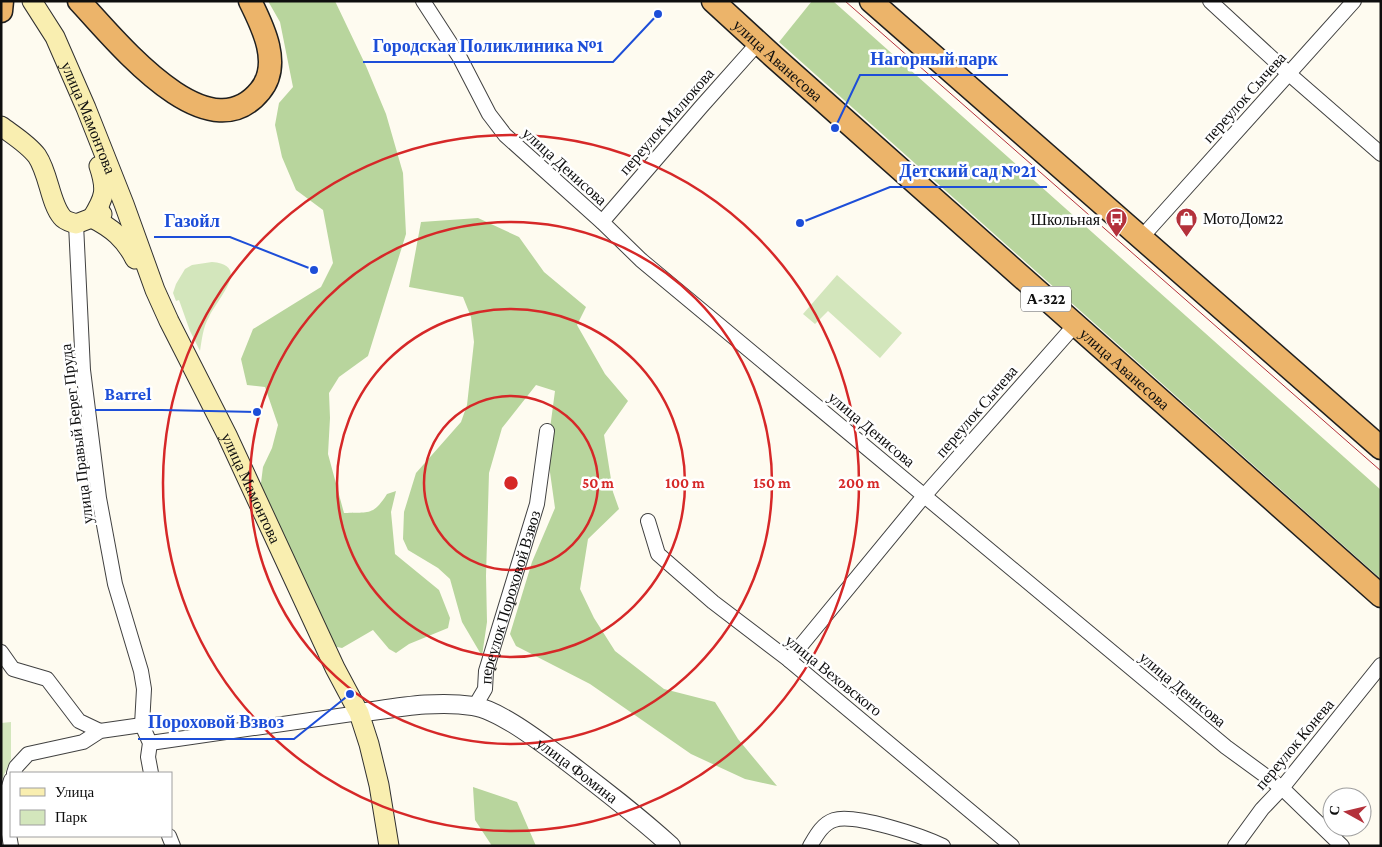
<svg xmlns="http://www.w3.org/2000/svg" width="1382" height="847" viewBox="0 0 1382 847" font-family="'Crimson Pro',serif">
	<rect width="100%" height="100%" fill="#fefbf0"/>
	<path fill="#d3e6bc" d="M212,262C252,265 217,299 209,317C203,327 202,339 200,351L190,331L179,300L176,301L173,293L176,284L185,269L192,265Z
		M837,275L902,333L880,358L828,311L815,324L803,314Z
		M11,722V759L1,782V723Z"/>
	<path fill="#b8d59d" d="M268,1H335L366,66L386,114L403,173L406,234L368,356L339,377L329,393L330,418L328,454L344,513C369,512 373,516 387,494L396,491L391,512L395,554L439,590L450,618L448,628L409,644L396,653L389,649L373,630L342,648L332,646L260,491L263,467L272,448L278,425L265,387L247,385L241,359L253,329L321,287L333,263L323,210L296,190L282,157L275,125L279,103L293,87L280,22Z
		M812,1H833L1381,490V579L779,42Z
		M478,218L519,237L544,272L586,307L577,325L605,374L628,401L604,435L613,492L619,509L588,539L580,589L594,618L615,651L664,689L715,702L738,739L777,786L745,779L691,754L590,684L516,646L510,634L532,562L555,508L547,451L555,391L536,385L502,428L489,473L486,576L487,622L482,656L462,622L450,579L438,568L408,550L403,539L404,512L416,473L461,422L467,405L474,342L471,317L463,297L409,287L421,222Z
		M473,787L517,802L536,846H492L475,820Z"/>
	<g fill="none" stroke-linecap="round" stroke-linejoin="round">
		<defs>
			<g id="minor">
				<path d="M423,1L460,58L489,114L505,135L602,222L641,260L1226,747L1282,788L1342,846"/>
				<path d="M1210,1L1288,73L1381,154"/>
				<path d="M602,222L701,107L758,43"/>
				<path d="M76,224L83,370L99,498L115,584L141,671L144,689L142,725L150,743L148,757L151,773"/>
				<path d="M1141,238L1354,1"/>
				<path d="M648,521L658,554L713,602L789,660L1012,846"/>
				<path d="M1,652L13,669L47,679L79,721L100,731"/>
				<path d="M789,660L924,496L1075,325"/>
				<path id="s1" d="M475,706L485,689L486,671L537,504L547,431"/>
				<path d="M150,743L359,713"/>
				<path d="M14,773L16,767L28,754L83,742L100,731L142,725"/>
				<path d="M169,836L173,846"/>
				<path d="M11,846C7,824 3,801 11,780"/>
				<path d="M810,846C816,836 822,824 834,820C854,813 923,836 943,846"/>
				<path d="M1235,846L1262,809L1282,788L1381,665"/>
			</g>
			<g id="tertiary">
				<path id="s2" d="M359,713C396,708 435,700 473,706C499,710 539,741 561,757C599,786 636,814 671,846"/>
			</g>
			<g id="secondary">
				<path id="s3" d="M32,1L55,37L86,108L124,204L155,290L169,321L227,435L335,668L359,713L369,744L379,785L389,846"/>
				<path d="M1,126C13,135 28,144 37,156C49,174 50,203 62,217C65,221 71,222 76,224L102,214"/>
				<path d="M99,166C107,190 105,197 92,218C112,228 125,239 135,259"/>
			</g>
			<g id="trunk">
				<path d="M79,1C115,39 207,156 260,91C282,65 263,27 250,1"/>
				<path id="s4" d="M713,1L774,57L1381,596"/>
				<path d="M871,1L1381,448"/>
				<path d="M1,11L2,1"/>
			</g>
		</defs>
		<use href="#minor" stroke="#414141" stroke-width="16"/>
		<use href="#tertiary" stroke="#414141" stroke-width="20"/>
		<use href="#secondary" stroke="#303030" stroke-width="21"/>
		<use href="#trunk" stroke="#1f1f1f" stroke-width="25"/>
		<use href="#minor" stroke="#fff" stroke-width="14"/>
		<use href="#tertiary" stroke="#fff" stroke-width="18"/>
		<use href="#secondary" stroke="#f9eeb0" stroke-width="19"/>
		<use href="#trunk" stroke="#ecb46a" stroke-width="22"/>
		<path stroke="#b4313b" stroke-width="1" d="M845,1L1381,471"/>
	</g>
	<g fill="none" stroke="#d62828" stroke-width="2.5">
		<circle cx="511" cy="483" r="87"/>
		<circle cx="511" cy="483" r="174"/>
		<circle cx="511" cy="483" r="261"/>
		<circle cx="511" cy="483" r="348"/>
	</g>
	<defs>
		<symbol id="shop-pin" viewBox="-11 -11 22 30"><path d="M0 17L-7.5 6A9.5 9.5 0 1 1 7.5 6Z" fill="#b4313b" stroke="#fff"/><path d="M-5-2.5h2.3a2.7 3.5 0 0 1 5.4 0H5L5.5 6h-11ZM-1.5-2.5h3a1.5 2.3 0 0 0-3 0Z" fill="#fff"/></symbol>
		<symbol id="bus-pin" viewBox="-11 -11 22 30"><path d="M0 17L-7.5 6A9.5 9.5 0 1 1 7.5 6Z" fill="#b4313b" stroke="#fff"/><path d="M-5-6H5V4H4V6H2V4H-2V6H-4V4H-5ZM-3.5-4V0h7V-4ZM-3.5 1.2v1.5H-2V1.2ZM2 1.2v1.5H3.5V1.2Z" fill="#fff"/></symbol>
	</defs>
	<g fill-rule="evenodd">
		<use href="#shop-pin" x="1174" y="206" width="25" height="34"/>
		<use href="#bus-pin" x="1104" y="206" width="25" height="34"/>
	</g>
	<g text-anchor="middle" stroke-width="5" stroke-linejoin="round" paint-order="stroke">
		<rect fill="#fff" stroke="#565656" stroke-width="1" x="1021" y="286.5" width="50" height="25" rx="4"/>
		<g font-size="15" font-weight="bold" fill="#0e0e0e">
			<text x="1046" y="304">А-322</text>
		</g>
		<g font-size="16" fill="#0e0e0e" stroke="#fff">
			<text dy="6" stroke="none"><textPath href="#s4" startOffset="88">улица Аванесова</textPath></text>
			<text transform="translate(1244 97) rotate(-48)" y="6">переулок Сычева</text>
			<text dy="6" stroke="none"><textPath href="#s3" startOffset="130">улица Мамонтова</textPath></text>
			<text transform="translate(666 121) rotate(-49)" y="6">переулок Малюкова</text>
			<text transform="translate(565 166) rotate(42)" y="6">улица Денисова</text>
			<text dy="6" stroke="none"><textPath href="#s4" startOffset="552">улица Аванесова</textPath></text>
			<text transform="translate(976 411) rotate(-49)" y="6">переулок Сычева</text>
			<text transform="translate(872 429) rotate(40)" y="6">улица Денисова</text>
			<text transform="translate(76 434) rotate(-97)" y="6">улица Правый Берег Пруда</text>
			<text dy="6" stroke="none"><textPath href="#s3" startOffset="535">улица Мамонтова</textPath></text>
			<text dy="6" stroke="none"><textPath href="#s1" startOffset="115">переулок Пороховой Взвоз</textPath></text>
			<text transform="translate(834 675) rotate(39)" y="6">улица Веховского</text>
			<text transform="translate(1183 689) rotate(40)" y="6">улица Денисова</text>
			<text transform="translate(1294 744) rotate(-50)" y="6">переулок Конева</text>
			<text dy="6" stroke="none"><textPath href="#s2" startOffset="238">улица Фомина</textPath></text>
		</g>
		<g font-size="16" fill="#0e0e0e" stroke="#fff" text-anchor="start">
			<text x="1203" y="224">МотоДом22</text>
			<text x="1100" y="225" text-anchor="end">Школьная</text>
		</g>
	</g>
	<circle cx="511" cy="483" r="8" fill="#d62828" stroke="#fff" stroke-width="2.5"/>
	<g font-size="15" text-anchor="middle" font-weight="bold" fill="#d62828" stroke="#fff" stroke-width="5" stroke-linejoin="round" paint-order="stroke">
		<text x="598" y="488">50 m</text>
		<text x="685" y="488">100 m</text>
		<text x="772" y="488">150 m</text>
		<text x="859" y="488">200 m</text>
	</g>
	<path fill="none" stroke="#1d4ed8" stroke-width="2" d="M658 14L613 62H363M835 128L860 75H1008M800 223L890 187H1047M314 270L230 237H154M257 412L162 410H95M350 694L294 739H138"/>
	<g fill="#1d4ed8" stroke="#fff" stroke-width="2">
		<circle cx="658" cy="14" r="5"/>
		<circle cx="835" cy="128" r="5"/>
		<circle cx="800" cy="223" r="5"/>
		<circle cx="314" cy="270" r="5"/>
		<circle cx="257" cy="412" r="5"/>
		<circle cx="350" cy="694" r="5"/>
	</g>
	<g font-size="18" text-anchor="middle" font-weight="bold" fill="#1d4ed8" stroke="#fff" stroke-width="5" stroke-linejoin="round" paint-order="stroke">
		<text x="488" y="52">Городская Поликлиника №1</text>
		<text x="934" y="65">Нагорный парк</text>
		<text x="968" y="177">Детский сад №21</text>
		<text x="192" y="227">Газойл</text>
		<text x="128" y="400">Barrel</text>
		<text x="216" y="728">Пороховой Взвоз</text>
	</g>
	<rect width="1382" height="847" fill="none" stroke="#0e0e0e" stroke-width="5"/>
	<rect x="10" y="772" width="162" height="65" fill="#ffffff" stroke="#9f9f9f"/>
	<rect x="20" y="788" width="25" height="8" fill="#f9eeb0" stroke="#9f9f9f"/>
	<text x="55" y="797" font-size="15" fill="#0e0e0e">Улица</text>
	<rect x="20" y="810" width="25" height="15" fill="#d3e6bc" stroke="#9f9f9f"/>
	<text x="55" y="822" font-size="15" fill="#0e0e0e">Парк</text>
	<g transform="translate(1347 812) rotate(278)"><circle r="24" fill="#ffffff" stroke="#9f9f9f"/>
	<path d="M0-4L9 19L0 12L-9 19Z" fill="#b4313b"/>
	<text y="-8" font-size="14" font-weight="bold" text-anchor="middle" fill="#0e0e0e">С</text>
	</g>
</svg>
